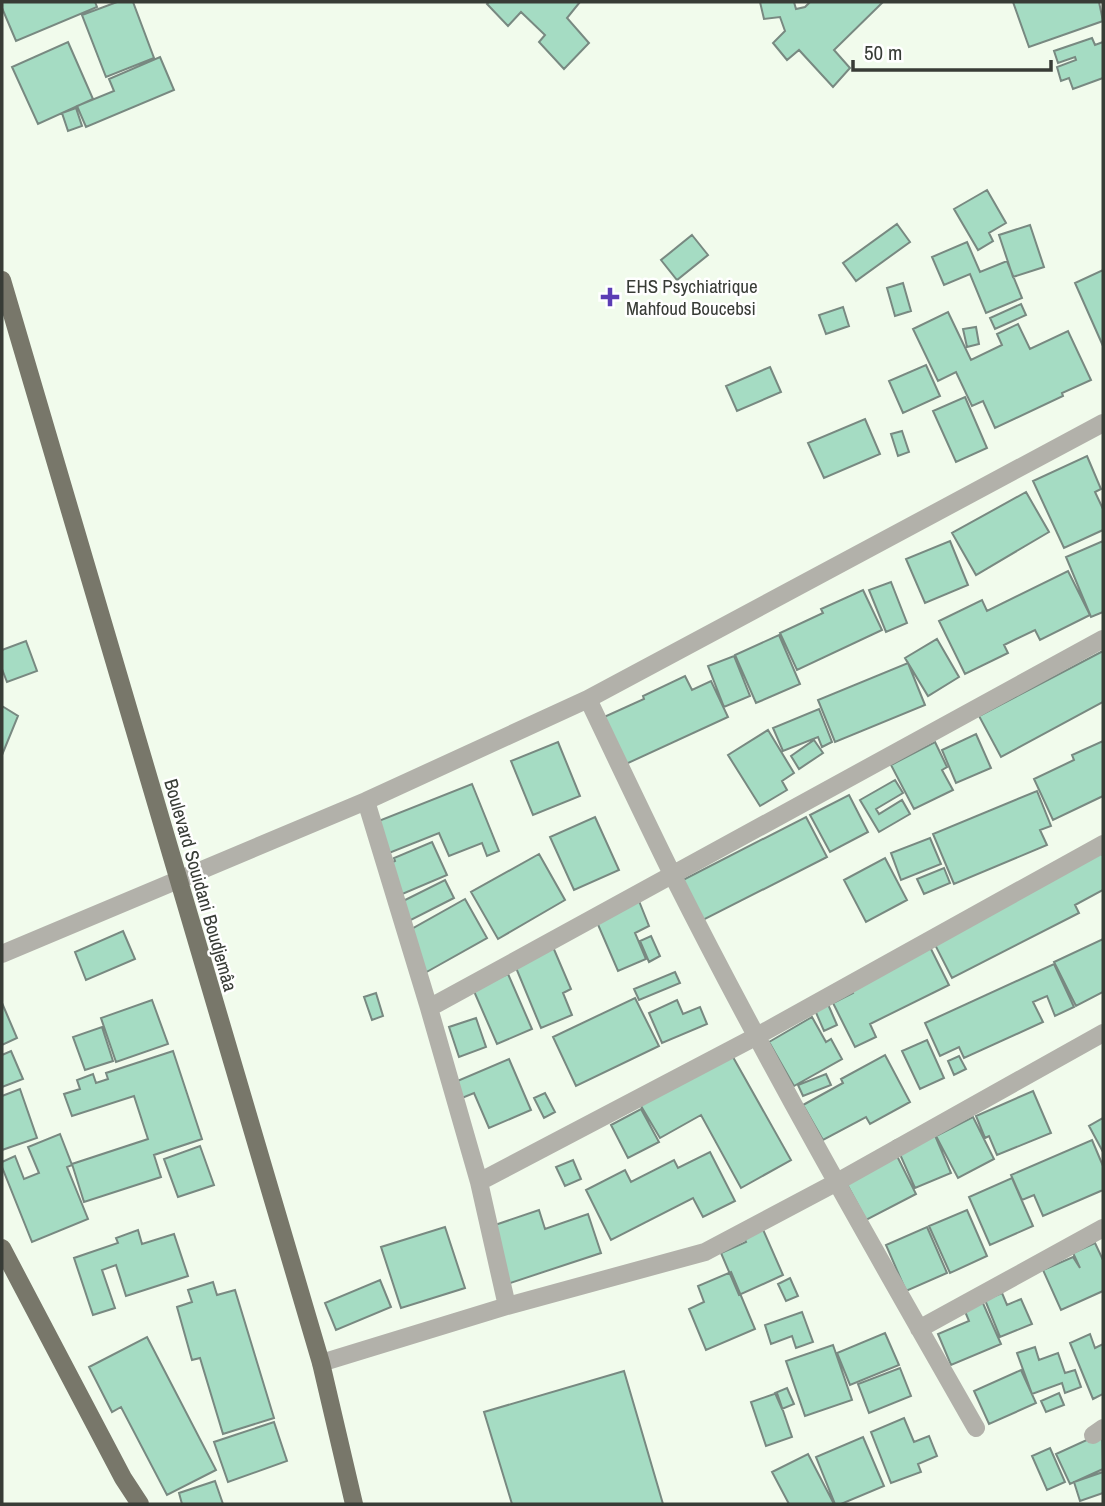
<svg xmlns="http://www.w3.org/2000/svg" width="1105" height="1506" viewBox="0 0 1105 1506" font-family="'Archivo Narrow',sans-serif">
	<rect width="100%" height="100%" fill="#f1fbec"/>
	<path fill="#a5dcc3" stroke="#788981" stroke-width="2" d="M2,2H95L97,7L16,41L2,8Z
		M117,2H133L154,58L106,77L82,15Z
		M489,2H580L567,18L589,43L564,69L539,42L545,35L521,12L508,26L487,4Z
		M760,2H794L796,9L805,7L810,2H883L834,50L850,68L833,87L799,50L787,60L773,43L785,31L780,17L764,19Z
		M1013,2H1099L1103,21L1029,47Z
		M1092,38L1095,45L1103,42V78L1073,89L1069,78L1061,81L1057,67L1076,60L1075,57L1058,63L1054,51Z
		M68,42L93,99L38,124L12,67Z
		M160,57L174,90L86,127L77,106L114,91L109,79Z
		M76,108L82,126L68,131L62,113Z
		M987,190L1006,223L989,233L993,241L978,250L954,209Z
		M897,224L910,242L856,281L843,263Z
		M1030,225L1044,267L1013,277L999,235Z
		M692,235L708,255L677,280L661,260Z
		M967,242L980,272L1007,261L1022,298L986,313L970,274L944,285L932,257Z
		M1103,270V346L1075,283Z
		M903,283L911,311L895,316L887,288Z
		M1021,304L1026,315L995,329L990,318Z
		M843,307L849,326L826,334L819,315Z
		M948,312L971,360L1002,345L997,334L1018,324L1030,349L1068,331L1091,380L1062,393L1063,396L995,428L983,401L972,406L956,372L938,381L913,329Z
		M976,327L979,344L967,347L963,329Z
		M926,365L940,396L903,413L889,381Z
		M770,367L781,392L737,411L726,386Z
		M965,397L987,448L956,462L933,411Z
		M865,419L880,454L824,478L808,443Z
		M902,431L909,452L898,456L891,434Z
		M1087,456L1101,489L1095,492L1103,509V530L1064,548L1033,481Z
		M1026,492L1049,532L976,575L952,533Z
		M950,541L968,585L925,603L906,559Z
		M1103,541V612L1091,617L1066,557Z
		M1068,571L1090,615L1040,640L1035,630L1004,645L1008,653L965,674L939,621L982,600L987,611Z
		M891,582L907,623L886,632L869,590Z
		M863,590L882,630L797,670L780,633L823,613L821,609Z
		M779,635L800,684L756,703L735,655Z
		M937,639L959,677L928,696L905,658Z
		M26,641L37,671L7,682L2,669V650Z
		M1103,651V702L1001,757L979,716Z
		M734,656L750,696L724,707L708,666Z
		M908,663L925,705L835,742L818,700Z
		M685,676L692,690L711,681L728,717L615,769L593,722L644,699L643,696Z
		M2,706L18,716L2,755Z
		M819,709L832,742L822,747L818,737L783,751L773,728Z
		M768,730L794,773L782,781L787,790L760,806L728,755Z
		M976,734L991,768L956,783L942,750Z
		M814,740L823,753L799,769L791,756Z
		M1103,741V796L1053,820L1034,779L1074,760L1072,755Z
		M558,742L580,796L533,815L511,761Z
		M935,742L947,767L942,770L953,790L914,809L891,765Z
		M895,780L903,793L876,809L879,814L902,800L910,814L879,832L860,800Z
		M472,784L499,851L487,856L482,843L449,856L439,833L384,855L371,824Z
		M1037,791L1051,826L1040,830L1047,845L954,884L933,834Z
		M849,795L868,832L830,852L810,815Z
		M595,817L619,870L574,890L550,837Z
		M806,817L827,857L699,922L679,882Z
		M930,838L941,864L901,880L891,853Z
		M432,842L447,875L393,898L380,868L395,861L394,858Z
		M1100,849L1103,856V890L1075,905L1079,913L952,978L930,935Z
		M539,854L565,900L498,939L471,892Z
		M885,858L907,900L866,922L844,880Z
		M944,868L950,883L924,894L917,879Z
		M445,880L454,898L401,925L391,907Z
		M465,899L487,938L423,974L401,935Z
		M639,901L649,926L635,933L646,959L618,971L596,920Z
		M123,931L135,959L86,980L75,952Z
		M651,936L660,956L649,962L640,941Z
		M1103,939V992L1076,1006L1054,962Z
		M928,943L949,985L870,1024L876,1037L855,1047L833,1003L853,993L849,983Z
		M553,947L571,989L563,993L572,1015L541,1028L514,963Z
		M1054,964L1074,1007L1055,1016L1047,996L1033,1002L1043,1022L964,1058L959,1047L940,1056L925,1023Z
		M675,972L680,983L639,1000L634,989Z
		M508,974L532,1029L497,1044L473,989Z
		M376,993L383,1016L372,1020L364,997Z
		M635,998L659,1046L576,1086L553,1037Z
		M152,1000L168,1044L116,1062L101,1018Z
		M677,1000L683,1014L700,1007L707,1024L662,1043L649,1013Z
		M827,1002L837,1025L824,1031L814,1008Z
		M2,1003L17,1038L2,1045Z
		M812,1017L826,1042L831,1039L842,1059L794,1086L769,1042Z
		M476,1018L486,1047L459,1057L449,1027Z
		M102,1027L113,1061L85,1070L73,1037Z
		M927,1040L944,1078L920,1089L902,1051Z
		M729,1050L791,1160L741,1188L701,1115L660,1138L638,1101Z
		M11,1051L23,1079L2,1087V1055Z
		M173,1051L202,1139L154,1155L161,1177L84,1202L72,1164L148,1139L134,1096L72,1116L64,1094L80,1089L77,1080L93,1074L96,1083L108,1079L106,1073Z
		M885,1055L910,1102L870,1124L866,1117L823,1140L803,1105L843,1083L841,1079Z
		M959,1056L966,1069L954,1075L948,1061Z
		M509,1059L531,1110L489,1128L474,1093L462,1098L455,1082Z
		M826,1074L831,1085L803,1096L798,1085Z
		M20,1089L37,1138L2,1150V1096Z
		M1033,1091L1051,1133L997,1155L989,1136L985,1138L976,1116Z
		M545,1093L555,1112L544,1118L534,1098Z
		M641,1109L659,1142L628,1158L611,1125Z
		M973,1117L994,1159L958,1178L936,1136Z
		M1103,1118V1152L1089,1126Z
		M931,1126L951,1173L915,1188L894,1141Z
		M60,1134L72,1165L67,1167L88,1219L32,1242L2,1167V1162L15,1156L24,1179L39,1173L28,1147Z
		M1092,1140L1103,1166V1190L1043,1216L1034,1195L1022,1200L1011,1175Z
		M200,1146L214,1185L178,1197L164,1159Z
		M894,1150L916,1194L866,1220L843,1177Z
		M710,1152L735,1201L703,1217L693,1198L611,1240L586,1190L625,1170L631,1182L674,1160L678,1168Z
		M573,1160L581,1179L565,1186L556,1167Z
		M1012,1178L1033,1226L990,1245L969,1197Z
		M539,1210L545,1229L588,1214L601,1253L504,1285L483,1229Z
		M967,1210L987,1256L950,1273L929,1226Z
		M761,1225L783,1275L739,1295L721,1253L746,1242L742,1233Z
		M445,1227L465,1288L401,1308L381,1247Z
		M927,1227L947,1273L906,1291L886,1245Z
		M138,1230L142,1244L174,1234L188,1276L126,1296L116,1265L102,1270L115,1308L93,1315L74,1258L118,1243L116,1238Z
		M1095,1243L1103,1260V1291L1061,1310L1043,1270L1073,1257L1080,1268L1073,1253Z
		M731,1272L755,1329L706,1350L689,1309L704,1302L698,1286Z
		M790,1278L798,1296L786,1301L778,1284Z
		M380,1280L391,1307L336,1330L325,1303Z
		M213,1282L217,1295L235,1290L274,1418L223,1434L200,1358L192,1360L177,1307L192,1302L188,1290Z
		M1002,1293L1007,1305L1021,1299L1032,1324L1000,1337L985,1300Z
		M982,1301L1001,1344L951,1365L938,1334L969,1321L964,1309Z
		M802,1312L813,1342L796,1348L792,1336L771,1344L765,1325Z
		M885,1333L899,1365L850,1385L837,1353Z
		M1090,1334L1095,1348L1103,1344V1394L1093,1399L1070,1343Z
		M147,1337L216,1470L167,1495L121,1407L112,1412L89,1367Z
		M833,1345L852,1400L805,1416L786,1361Z
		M1035,1347L1039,1360L1058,1353L1065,1373L1075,1370L1081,1387L1065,1393L1062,1383L1032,1394L1017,1353Z
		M900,1368L911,1396L869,1413L858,1384Z
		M1021,1370L1036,1403L989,1424L974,1391Z
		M624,1371L663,1504H512L484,1412Z
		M787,1388L794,1404L782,1409L775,1393Z
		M777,1393L792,1437L766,1446L751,1402Z
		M1059,1393L1064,1405L1046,1412L1041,1401Z
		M904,1418L914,1442L929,1436L937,1456L918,1464L921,1472L891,1483L871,1432Z
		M274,1422L287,1461L228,1482L214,1442Z
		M1102,1433L1103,1469L1070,1484L1056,1454Z
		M863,1437L884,1486L841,1504H835L816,1457Z
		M1050,1448L1065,1482L1047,1490L1032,1456Z
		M808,1454L834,1504H789L772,1472Z
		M1103,1472V1493L1080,1501L1074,1482Z
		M215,1481L223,1504H182L179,1493Z"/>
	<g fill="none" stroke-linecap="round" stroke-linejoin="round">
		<path stroke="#b2b1aa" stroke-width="18" d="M588,699C616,758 644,817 673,876C767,1063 872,1246 976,1428
			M366,801L429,1008L479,1182L507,1306
			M2,954L366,801L588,699L1103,423
			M429,1008L1103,639
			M479,1182L757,1036L1103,844
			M919,1329L1103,1228
			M321,1363L507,1306L705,1252L837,1182L1103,1033
			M1093,1435L1103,1428"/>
		<path stroke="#78776a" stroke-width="18" d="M2,280L321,1363L354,1504
			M2,1248L123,1478L140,1504"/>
	</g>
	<path fill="#5b3cb4" stroke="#fff" stroke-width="2.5" d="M606.5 286.5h7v7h7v7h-7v7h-7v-7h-7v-7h7z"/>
	<g text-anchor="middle" stroke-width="5" stroke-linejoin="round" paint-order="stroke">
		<g font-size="19" fill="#383c36" stroke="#fff" text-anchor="start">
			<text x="626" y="293">EHS Psychiatrique<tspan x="626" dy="22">Mahfoud Boucebsi</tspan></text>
		</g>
		<g font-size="19" fill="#383c36" stroke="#fff">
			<text transform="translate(201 885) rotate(74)" y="7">Boulevard Souidani Boudjemâa</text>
		</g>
	</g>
	<rect width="1105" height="1506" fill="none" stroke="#383c36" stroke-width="7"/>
	<path d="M853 60v10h198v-10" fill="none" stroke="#383c36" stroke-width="3.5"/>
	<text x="864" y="60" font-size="21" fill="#383c36" stroke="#ffffff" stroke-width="5" paint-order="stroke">50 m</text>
</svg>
